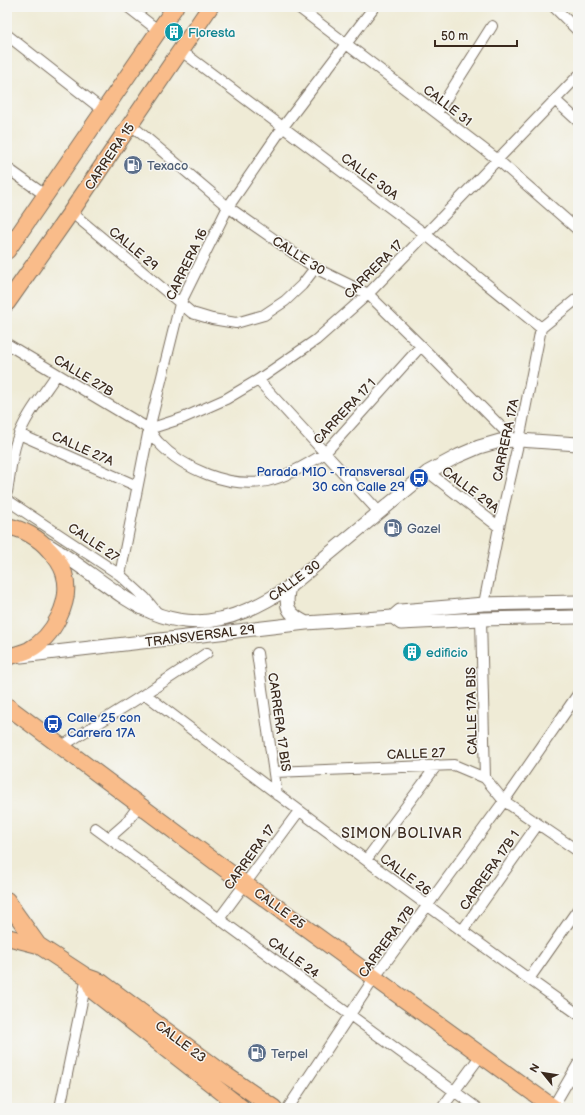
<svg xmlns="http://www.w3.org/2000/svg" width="585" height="1115" viewBox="0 0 585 1115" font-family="'Balsamiq Sans',sans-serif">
	<rect width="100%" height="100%" fill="#f6f6f2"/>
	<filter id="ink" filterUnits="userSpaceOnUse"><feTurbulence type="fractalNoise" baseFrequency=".025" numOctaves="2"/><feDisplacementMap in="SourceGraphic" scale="8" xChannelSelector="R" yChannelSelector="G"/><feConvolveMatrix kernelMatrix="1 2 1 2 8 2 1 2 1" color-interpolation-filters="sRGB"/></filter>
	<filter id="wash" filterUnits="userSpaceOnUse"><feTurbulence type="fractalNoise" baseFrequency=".012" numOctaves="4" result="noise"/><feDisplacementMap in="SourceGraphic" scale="16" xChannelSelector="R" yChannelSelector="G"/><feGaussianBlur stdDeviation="0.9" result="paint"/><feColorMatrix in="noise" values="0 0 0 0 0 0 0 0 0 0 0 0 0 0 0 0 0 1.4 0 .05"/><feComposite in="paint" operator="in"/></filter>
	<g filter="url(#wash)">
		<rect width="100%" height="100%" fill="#efebd6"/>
	</g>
	<g filter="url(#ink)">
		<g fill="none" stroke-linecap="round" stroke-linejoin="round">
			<defs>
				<path id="minor" d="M128,7L159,31
					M298,7L498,160L578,230
					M554,7L578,31
					M7,35L104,111
					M180,50L425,234L541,328
					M555,100L578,121
					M437,113L492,26
					M130,124L228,207L315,268L368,294L421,346L514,440
					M7,168L45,195
					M71,212L192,313L212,319L236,323L264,315L285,301L302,285L315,268
					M7,344L149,429C152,433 154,438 158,442C183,469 230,489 267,481C288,476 307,465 325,453L421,346
					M258,380L379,512
					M149,429L183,418L226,399L258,380L316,340L368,294L578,76
					M19,434L137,486
					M428,472L499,527
					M7,492C10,475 11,457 17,440C25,416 43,395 57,374
					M7,500L120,575L145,598L158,614
					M120,575L149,429L180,304L228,207L283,127L374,7
					M484,604L499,527L519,440L541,328L578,298
					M481,619L485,778
					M257,653L277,795
					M145,694C288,803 431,910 578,1014
					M62,746L145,694L207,653
					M274,772L454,765L485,778L504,801L578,851
					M95,828L477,1108
					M109,838L125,824L140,804
					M366,860L437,765
					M219,919L299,811
					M462,931L538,824
					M529,979L578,909
					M553,1107L578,1064
					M60,1108L87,977
					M288,1108L375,977L504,801L578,694
					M442,1108L481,1055"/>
				<path id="tertiary" d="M48,545C75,561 99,581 125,598C185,637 233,624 289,587L428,472L458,456L479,447L500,441L519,440L578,444
					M289,587C284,607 288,614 306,623
					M393,617L401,623L481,619L578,617
					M21,656L306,623L393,617L400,611L484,604L578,602"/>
				<path id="primary" d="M7,251L175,7
					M7,303L71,212L210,7
					M7,526C23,529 39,538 49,550C56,557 61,564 64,573C73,601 53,637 29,650C22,653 15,655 8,657
					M7,706L245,884L554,1108
					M7,900L16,914L38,945L87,977L94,992L242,1108
					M7,937L38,945
					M87,977L101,982L223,1073L274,1108"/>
			</defs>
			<use href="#minor" stroke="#7a6e5e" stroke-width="12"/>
			<use href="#tertiary" stroke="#7a6e5e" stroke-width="15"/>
			<use href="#primary" stroke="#7a6e5e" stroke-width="18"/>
			<use href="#minor" stroke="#fff" stroke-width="10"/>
			<use href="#tertiary" stroke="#fff" stroke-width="13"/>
			<use href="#primary" stroke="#f9bc8a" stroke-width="16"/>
		</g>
	</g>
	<defs>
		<symbol id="building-disc" viewBox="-11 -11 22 22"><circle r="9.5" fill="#0f9aa8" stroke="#f6f6f2"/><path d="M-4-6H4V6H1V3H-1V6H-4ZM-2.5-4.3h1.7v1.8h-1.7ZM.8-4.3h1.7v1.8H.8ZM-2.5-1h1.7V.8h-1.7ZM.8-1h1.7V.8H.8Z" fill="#fff"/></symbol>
		<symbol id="fuel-disc" viewBox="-11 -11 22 22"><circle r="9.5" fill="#5c6f8a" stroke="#f6f6f2"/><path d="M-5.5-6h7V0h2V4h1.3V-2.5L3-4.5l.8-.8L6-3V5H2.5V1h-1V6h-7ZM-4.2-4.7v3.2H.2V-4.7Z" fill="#fff"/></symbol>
		<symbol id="bus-disc" viewBox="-11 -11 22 22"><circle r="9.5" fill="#1a4fb4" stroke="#f6f6f2"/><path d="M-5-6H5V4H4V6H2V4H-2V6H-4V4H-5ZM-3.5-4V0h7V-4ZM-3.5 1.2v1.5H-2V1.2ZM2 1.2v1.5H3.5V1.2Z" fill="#fff"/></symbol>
	</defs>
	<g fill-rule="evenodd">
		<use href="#building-disc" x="163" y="21" width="22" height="22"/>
		<use href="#fuel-disc" x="122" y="154" width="22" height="22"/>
		<use href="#bus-disc" x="408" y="467" width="22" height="22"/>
		<use href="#fuel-disc" x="382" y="517" width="22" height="22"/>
		<use href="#building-disc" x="401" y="641" width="22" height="22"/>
		<use href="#bus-disc" x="42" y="713" width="22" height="22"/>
		<use href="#fuel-disc" x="246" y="1042" width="22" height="22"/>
	</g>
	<g text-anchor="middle" stroke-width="3" stroke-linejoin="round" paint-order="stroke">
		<g font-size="13" fill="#0d838f" stroke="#f6f6f2" text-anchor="start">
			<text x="188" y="37">Floresta</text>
			<text x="426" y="657">edificio</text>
		</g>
		<g font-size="13" fill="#3b2a1e" stroke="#f6f6f2">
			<text transform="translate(448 105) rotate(38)" y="5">CALLE 31</text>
			<text transform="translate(109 156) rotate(-56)" y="5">CARRERA 15</text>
			<text transform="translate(370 176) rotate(37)" y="5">CALLE 30A</text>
			<text transform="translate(134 248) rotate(40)" y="5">CALLE 29</text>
			<text transform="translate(299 255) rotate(33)" y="5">CALLE 30</text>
			<text transform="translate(186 264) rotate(-64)" y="5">CARRERA 16</text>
			<text transform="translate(373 269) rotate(-45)" y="5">CARRERA 17</text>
			<text transform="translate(84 375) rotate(31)" y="5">CALLE 27B</text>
			<text transform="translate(344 411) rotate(-47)" y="5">CARRERA 17 1</text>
			<text transform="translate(505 440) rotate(-78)" y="5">CARRERA 17A</text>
			<text transform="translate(83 448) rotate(24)" y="5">CALLE 27A</text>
			<text transform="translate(471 489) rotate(37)" y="5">CALLE 29A</text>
			<text transform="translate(94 542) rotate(34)" y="5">CALLE 27</text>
			<text transform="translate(294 580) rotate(-36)" y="5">CALLE 30</text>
			<text transform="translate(200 635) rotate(-7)" y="5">TRANSVERSAL 29</text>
			<text transform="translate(471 711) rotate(-91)" y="5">CALLE 17A BIS</text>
			<text transform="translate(280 722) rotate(82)" y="5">CARRERA 17 BIS</text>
			<text transform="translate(416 753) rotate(-2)" y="5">CALLE 27</text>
			<text transform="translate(249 857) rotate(-54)" y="5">CARRERA 17</text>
			<text transform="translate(489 870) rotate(-55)" y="5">CARRERA 17B 1</text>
			<text transform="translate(406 874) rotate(37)" y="5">CALLE 26</text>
			<text transform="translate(280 908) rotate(36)" y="5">CALLE 25</text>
			<text transform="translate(386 941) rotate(-54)" y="5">CARRERA 17B</text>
			<text transform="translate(294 957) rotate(36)" y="5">CALLE 24</text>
			<text transform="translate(181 1041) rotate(37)" y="5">CALLE 23</text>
		</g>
		<g font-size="13" fill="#4e5e75" stroke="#f6f6f2" text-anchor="start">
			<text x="147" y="170">Texaco</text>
			<text x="407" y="533">Gazel</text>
			<text x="271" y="1058">Terpel</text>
		</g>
		<g font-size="13" fill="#164399" stroke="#f6f6f2" text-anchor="end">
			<text x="405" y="476">Parada MIO - Transversal<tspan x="405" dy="15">30 con Calle 29</tspan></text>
			<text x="67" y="722" text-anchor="start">Calle 25 con<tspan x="67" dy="15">Carrera 17A</tspan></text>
		</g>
		<g font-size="14" letter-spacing="1" fill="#3b2a1e" stroke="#f6f6f2">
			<text x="402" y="838">SIMON BOLIVAR</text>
		</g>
	</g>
	<rect width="585" height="1115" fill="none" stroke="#f6f6f2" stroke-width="24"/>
	<g transform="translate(543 1073) rotate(300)" stroke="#f6f6f2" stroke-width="3" paint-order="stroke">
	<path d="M0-3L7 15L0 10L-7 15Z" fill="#3b2a1e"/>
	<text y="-6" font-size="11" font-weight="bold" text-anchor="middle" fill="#3b2a1e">N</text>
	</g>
	<path d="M435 40v6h82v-6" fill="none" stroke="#3b2a1e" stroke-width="2"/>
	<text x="441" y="40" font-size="12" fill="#3b2a1e" stroke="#f6f6f2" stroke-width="3" paint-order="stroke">50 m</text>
</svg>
